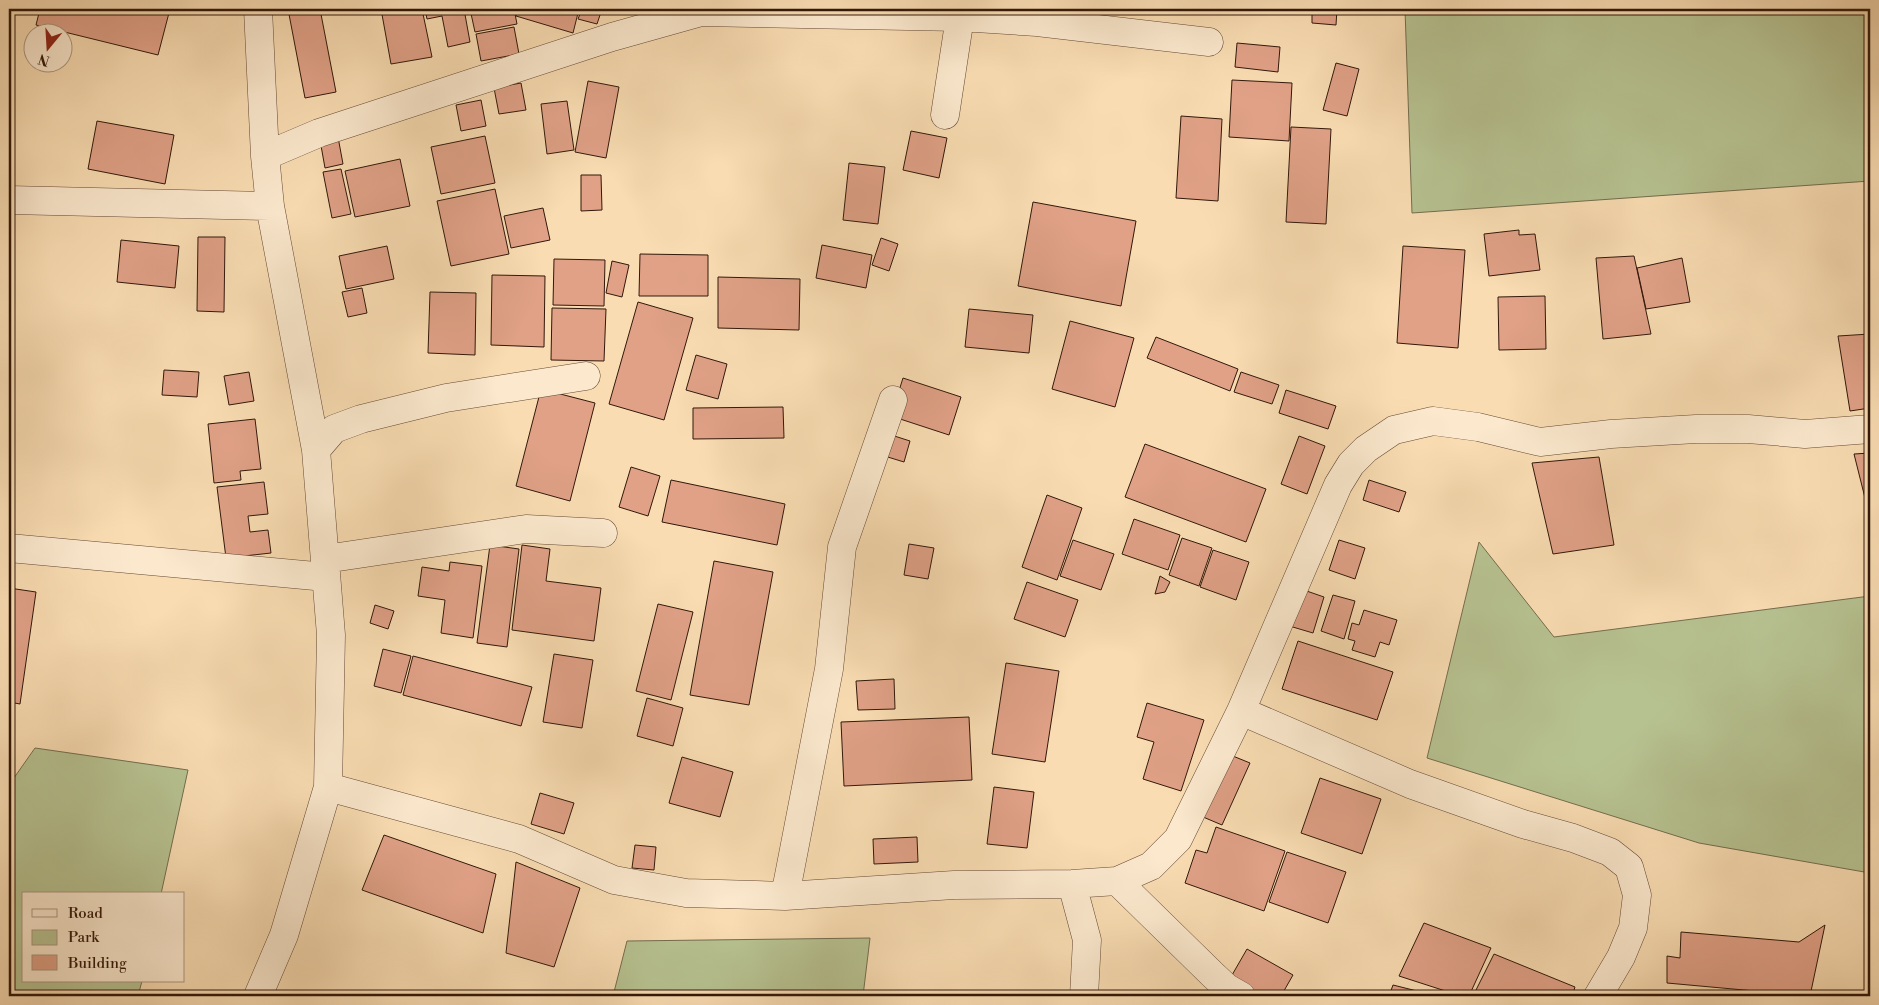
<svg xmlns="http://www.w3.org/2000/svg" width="1879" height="1005" viewBox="0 0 1879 1005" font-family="'Libre Bodoni',serif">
	<rect width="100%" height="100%" fill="#f9dcb2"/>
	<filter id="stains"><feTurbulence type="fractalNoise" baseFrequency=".004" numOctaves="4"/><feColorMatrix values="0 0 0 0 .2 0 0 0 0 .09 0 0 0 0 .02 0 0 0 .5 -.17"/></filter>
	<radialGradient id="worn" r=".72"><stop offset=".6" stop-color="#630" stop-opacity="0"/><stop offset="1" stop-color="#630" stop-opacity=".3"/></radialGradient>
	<path fill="#b7c291" stroke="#746d4e" d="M1405,9H1870V181L1412,213Z
		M1479,542L1554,637L1870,596V873L1699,843L1427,758Z
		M35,748L188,770L161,894H24V981H142L138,996H9V785Z
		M870,938L863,996H613L627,941Z"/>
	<path fill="#e0a187" stroke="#32180a" d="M40,9H170L158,55L36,25Z
		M288,9H320L336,92L305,98Z
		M381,9H422L432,57L391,64Z
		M425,9H464L470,42L448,47L442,16L427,19Z
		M470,9H514L517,24L475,32Z
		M518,9H579L573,33L516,16Z
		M582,9H609L607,14L601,12L597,24L578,19Z
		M1299,9H1337L1336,25L1312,23V12L1298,11Z
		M514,27L519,54L481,61L476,34Z
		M1237,43L1280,47L1278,72L1235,67Z
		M1336,63L1359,69L1347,116L1323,110Z
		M1232,80L1292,83L1289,141L1229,137Z
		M588,81L619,87L606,158L575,152Z
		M521,83L526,110L499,114L494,88Z
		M481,100L486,126L461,131L456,105Z
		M567,101L574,150L547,154L541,104Z
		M1181,116L1222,119L1218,201L1176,198Z
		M97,121L174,135L165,184L88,169Z
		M1291,127L1331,129L1326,224L1286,222Z
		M911,131L947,138L939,178L903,170Z
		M485,136L495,183L441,194L431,147Z
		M338,137L343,164L325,168L320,140Z
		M400,159L410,206L355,217L345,171Z
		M849,163L885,167L878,224L843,220Z
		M341,169L351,214L332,218L323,172Z
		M581,175H601L602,210L581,211Z
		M495,189L509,254L451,266L437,201Z
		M1033,202L1136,221L1121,306L1018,286Z
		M543,208L550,240L511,248L504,216Z
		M1519,230V235L1535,234L1540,270L1489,276L1484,234Z
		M198,237H225L224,312L197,311Z
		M881,238L898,244L889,271L872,265Z
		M121,240L179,246L175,288L117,282Z
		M822,245L872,255L866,288L816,278Z
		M387,246L394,279L346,289L339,256Z
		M1403,246L1465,250L1458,348L1397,343Z
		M640,254L708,255V296H639Z
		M1634,256L1651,334L1603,339L1596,258Z
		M1682,258L1690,302L1646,309L1637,268Z
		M554,259L605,260L604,306L553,305Z
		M612,261L629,265L622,297L606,293Z
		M492,275L545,276L544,347L491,345Z
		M718,277L800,279L799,330L718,328Z
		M362,288L367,313L348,317L342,292Z
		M430,292L476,293L475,355L428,353Z
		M1545,296L1546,349L1499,350L1498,297Z
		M638,302L693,318L664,420L609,404Z
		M552,308L606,309L604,361L551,360Z
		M969,309L1033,315L1029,353L965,347Z
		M1070,321L1134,338L1115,407L1052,389Z
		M1870,334V408L1850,411L1838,336Z
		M1156,337L1238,369L1230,391L1147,358Z
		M696,355L727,364L718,399L686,390Z
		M164,370L199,372L197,397L162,395Z
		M249,372L254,401L229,405L224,376Z
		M1241,372L1279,385L1272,404L1234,392Z
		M903,378L961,397L949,435L891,416Z
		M541,389L595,403L570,501L516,486Z
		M1286,390L1336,406L1328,429L1279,413Z
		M783,407L784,438L693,439V408Z
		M255,419L261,469L240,471L241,480L214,483L208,424Z
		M885,433L910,441L904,462L878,454Z
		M1299,436L1325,446L1307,494L1281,484Z
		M1145,444L1266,489L1246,542L1125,497Z
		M1870,453V518L1854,454Z
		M1599,457L1614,545L1553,554L1532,463Z
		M631,467L660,476L648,516L619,507Z
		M671,480L785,504L777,545L662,522Z
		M1369,480L1406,492L1399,512L1363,500Z
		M264,482L268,514L248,516L250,532L268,530L271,553L226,558L217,487Z
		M1047,495L1082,508L1057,580L1022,567Z
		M1134,519L1180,535L1168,570L1122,554Z
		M1182,538L1212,548L1199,586L1169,575Z
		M1073,540L1114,554L1101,590L1060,576Z
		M1339,540L1365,548L1355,579L1329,570Z
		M909,544L934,548L928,579L904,575Z
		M490,545L519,549L507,647L477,643Z
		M522,545L550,549L546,581L601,588L594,641L512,630Z
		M1213,550L1249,562L1236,600L1200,587Z
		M714,561L773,572L749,705L690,695Z
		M450,562L482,566L473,638L441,633L445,600L418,596L422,567L449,571Z
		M1160,576L1170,582L1165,592L1155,594Z
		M1027,582L1078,600L1065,637L1014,619Z
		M9,588L36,592L20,704L9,702Z
		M1298,588L1324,597L1313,633L1286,625Z
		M1333,595L1355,601L1344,639L1321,631Z
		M658,604L693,612L671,700L636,691Z
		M375,605L394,611L388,629L370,623Z
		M1364,610L1397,620L1389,645L1380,642L1375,657L1352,650L1355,641L1348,639L1352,623L1359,625Z
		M1298,641L1393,672L1377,720L1282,689Z
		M383,649L411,656L401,693L374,686Z
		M554,654L593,660L582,728L543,722Z
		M413,656L532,687L521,726L403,695Z
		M1006,663L1059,671L1045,762L992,754Z
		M894,679L895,709L858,710L856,681Z
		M647,698L683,708L673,746L637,736Z
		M1147,703L1204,720L1181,791L1143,779L1154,742L1137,737Z
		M969,717L972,780L844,786L841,722Z
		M1223,752L1250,763L1222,825L1196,814Z
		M682,757L733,772L720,817L669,803Z
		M1320,778L1381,799L1362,854L1301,833Z
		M994,787L1034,792L1027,848L987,844Z
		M540,793L574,803L564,834L531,824Z
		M1216,827L1285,851L1264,911L1185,883L1196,850L1207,853Z
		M384,835L496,874L483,933L362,890Z
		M917,837L918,862L874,864L873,839Z
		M635,845L656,847L654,870L632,868Z
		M1287,852L1346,872L1328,923L1269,902Z
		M516,862L580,888L554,967L506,953Z
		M1424,923L1491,948L1469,996H1461L1399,976Z
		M1825,925L1810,996L1667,983V956L1680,958L1681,932L1799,942Z
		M1247,949L1293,975L1281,996H1253L1228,982Z
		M1494,954L1575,987L1572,996H1473Z
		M1393,985L1433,995L1389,996Z"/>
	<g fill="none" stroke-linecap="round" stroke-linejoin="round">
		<defs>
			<path id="street" d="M945,115L960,17
				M265,156L319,133L612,37L701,12L960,17L1037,22L1209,42
				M9,200L270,206
				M316,450L334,429L361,419L446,398L586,376
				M9,548L326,577
				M325,559L526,529L603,533
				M1241,711L1410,784L1523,824L1573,838L1610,852L1629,867L1637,895L1633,928L1621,957L1598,996
				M328,787L519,839L614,880L686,893L785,896L954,885L1072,884L1117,881L1151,866L1178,839L1241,711L1338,485L1351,464L1366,449L1394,430L1433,421L1478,427L1540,442L1611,434L1696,429H1748L1805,434L1870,429
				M1117,881L1212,974L1227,988L1241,996
				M1072,884L1087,940L1084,996
				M785,896L829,669L842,547L893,400
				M258,996L284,935L328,787L331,635L316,450L270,206L265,156L258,9"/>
		</defs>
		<use href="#street" stroke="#644934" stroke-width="29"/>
		<use href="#street" stroke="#fbe8cd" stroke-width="28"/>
	</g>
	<rect width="1879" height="1005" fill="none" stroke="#f9dcb2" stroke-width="30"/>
	<rect x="10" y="10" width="1859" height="985" fill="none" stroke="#32180a" stroke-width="2.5"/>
	<rect x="15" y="15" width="1849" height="975" fill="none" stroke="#32180a"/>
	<rect x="22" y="892" width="162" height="90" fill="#fbe8cd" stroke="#ab957f"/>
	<rect x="32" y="909" width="25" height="8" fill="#fbe8cd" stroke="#ab957f"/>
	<text x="68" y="918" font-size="15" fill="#32180a">Road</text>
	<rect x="32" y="930" width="25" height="15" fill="#b7c291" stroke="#ab957f"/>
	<text x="68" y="942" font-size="15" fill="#32180a">Park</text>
	<rect x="32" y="955" width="25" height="15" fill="#e0a187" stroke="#ab957f"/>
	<text x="68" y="968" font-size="15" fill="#32180a">Building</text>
	<g transform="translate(48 48) rotate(198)"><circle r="24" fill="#fbe8cd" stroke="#ab957f"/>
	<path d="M0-4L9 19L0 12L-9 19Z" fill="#8f2418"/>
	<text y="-8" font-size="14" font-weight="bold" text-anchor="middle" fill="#32180a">N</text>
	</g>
	<rect width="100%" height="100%" filter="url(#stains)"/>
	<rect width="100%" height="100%" fill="url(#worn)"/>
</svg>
